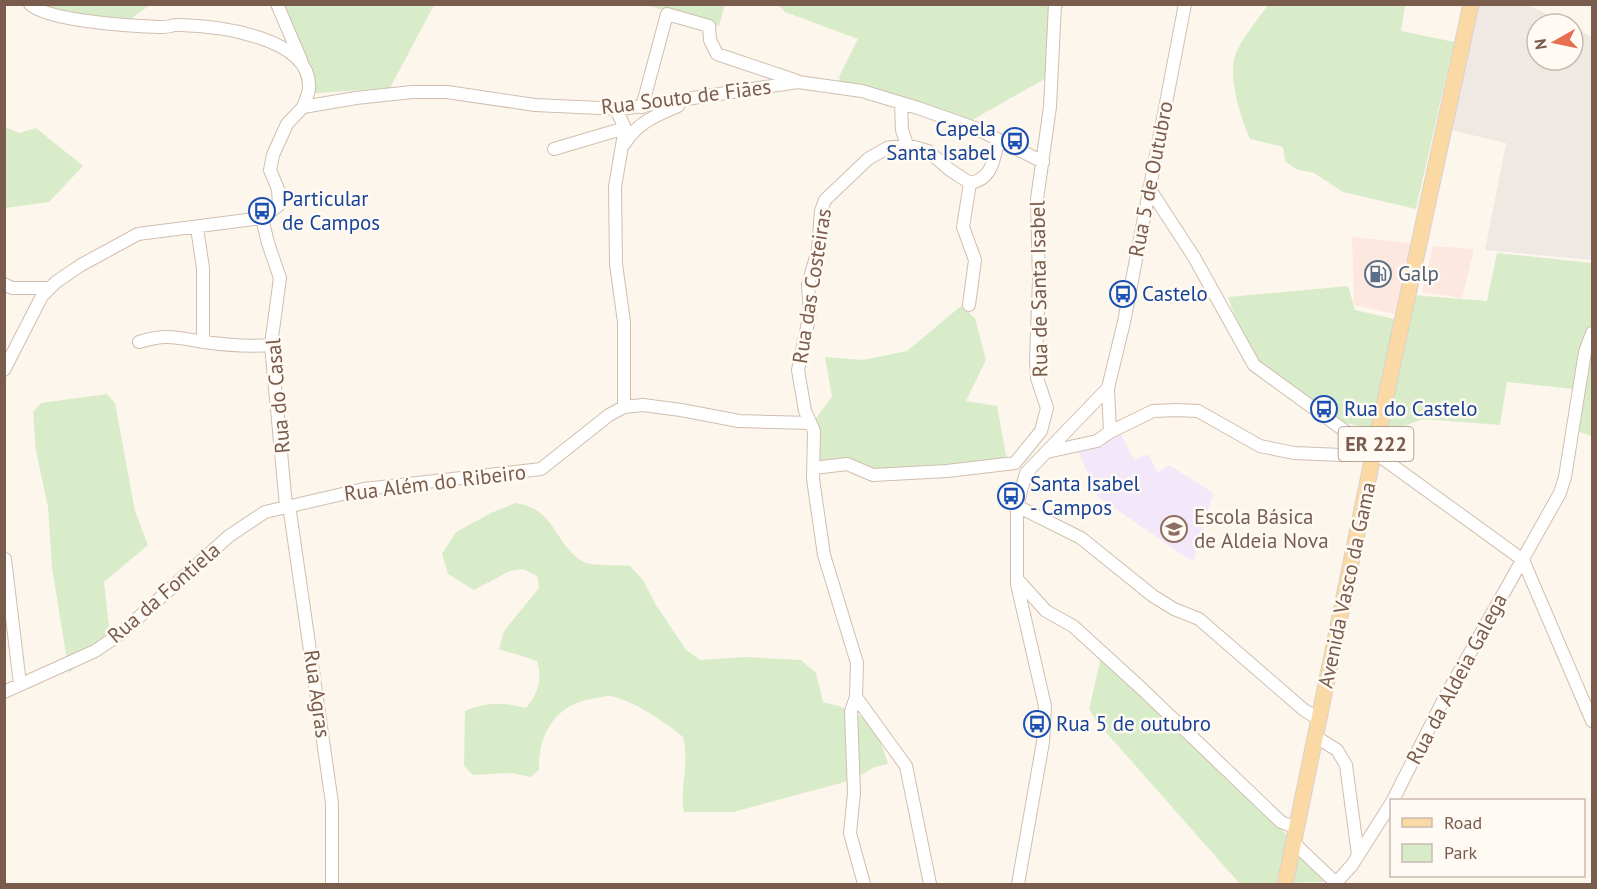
<svg xmlns="http://www.w3.org/2000/svg" width="1597" height="889" viewBox="0 0 1597 889" font-family="'PT Sans',sans-serif">
	<rect width="100%" height="100%" fill="#fdf6ec"/>
	<path fill="#fde8e0" d="M1352,237L1410,243L1395,314L1354,305Z
		M1433,246L1474,249L1462,298L1422,292Z"/>
	<path fill="#efe9e4" d="M1479,5H1528L1567,24H1537V60H1573V27L1592,37V260L1485,250L1506,143L1451,130Z"/>
	<path fill="#f3e8fa" d="M1120,432L1134,460L1148,454L1158,473L1169,465L1213,493L1193,562L1097,496L1078,450Z"/>
	<path fill="#d8ecc9" d="M778,4L1064,5L1061,11L1057,72L965,124L949,125L925,113L842,87L839,77L858,39L785,12Z
		M1269,4L1405,5L1401,31L1454,42L1416,209L1343,192L1314,173L1296,169L1285,161L1283,147L1250,139C1241,119 1228,78 1235,56C1241,39 1258,19 1269,4Z
		M28,5H150L125,23L87,28L53,21Z
		M280,5H434L390,88L305,94Z
		M646,5H725L719,26Z
		M5,127L19,133L36,128L83,166L49,202L5,208Z
		M1497,253L1592,263V436L1577,431L1582,390L1507,382L1500,425L1424,419L1386,432L1345,423L1261,365L1237,322L1228,297L1348,286L1355,310L1395,319L1400,294L1487,301Z
		M961,306L975,318L986,360L966,401L997,406L1007,461L904,469L817,468L812,423L832,397L825,357L863,360L907,351Z
		M107,394L115,403L135,511L148,545L104,582L110,635L69,673L52,568L48,507L36,451L33,412L41,403Z
		M516,503C557,509 554,546 584,562C591,566 619,565 630,566L643,580L656,605L686,650L700,660L745,657L801,660L816,673L823,702C865,712 876,722 888,764L875,767L852,780L733,812H684C679,788 690,765 683,737C667,723 631,699 610,696C604,696 597,698 591,699C555,705 538,735 539,770L530,777L512,773L473,775L464,766L465,711C487,702 503,702 526,708C538,693 543,680 537,661L499,649L504,631L539,588L537,576L523,569L510,571L474,590L448,574L442,554L456,532L491,513Z
		M1101,658L1285,833L1324,882L1240,884L1096,721L1089,709Z"/>
	<g fill="none" stroke-linecap="round" stroke-linejoin="round">
		<defs>
			<path id="minor" d="M30,4C47,21 132,26 159,27C166,28 174,24 181,25C217,26 313,37 309,89C308,95 305,102 303,107
				M277,4L301,60
				M901,103L902,130L907,145
				M642,107L667,14L709,26L710,40L717,54L797,81
				M616,109L625,128L615,187L616,264L624,322V407
				M625,143C638,122 657,115 678,106
				M554,149L625,128
				M1149,188L1194,257L1254,365L1523,560L1592,721
				M262,218L268,243L280,278L271,345L286,506
				M197,228L203,268V342
				M4,284L12,288H50
				M969,305L975,260L963,227L970,183
				M139,342C167,333 178,338 204,342C226,345 249,347 271,345
				M4,370L42,296L56,282L81,265L138,234L262,218L279,205L278,189L270,170L273,155L287,124L303,107L356,98L412,92H447L535,105L621,109L798,82L862,91L918,108L975,128L1043,162
				M1108,388L1110,432
				M1047,452L1097,441L1110,432L1153,411L1177,410L1198,411L1260,446L1294,453L1342,455L1374,451
				M1015,463L1041,431L1047,408L1037,378L1036,358L1039,280L1037,199L1050,107L1055,4
				M814,468L847,464L873,475L947,471L1015,463
				M289,505L332,803V884
				M1017,506L1081,538L1153,596L1174,609L1199,619L1304,710L1319,719
				M5,559L20,684
				M1018,580L1046,611L1073,626L1141,688L1281,822L1297,828
				M4,692L95,651L120,634L229,536L265,512L364,489L541,469L609,415L624,407L643,405L681,410L739,421L810,423
				M856,697L906,766L930,884
				M1316,737L1337,750L1346,765L1358,855
				M1393,800L1444,699L1560,493L1565,477L1585,352L1592,333
				M1294,843L1336,883
				M864,884L850,833L854,793L851,711L856,697L857,663L824,555L813,479L814,431L805,411L798,370L810,313L808,285L818,250L821,211L825,200L868,159L887,148L907,145L928,151L950,170L970,183C993,179 993,159 999,140
				M1018,884L1043,742L1045,706L1017,584V506L1026,473L1108,388L1124,322L1185,4
				M1335,884L1352,865L1392,802"/>
			<path id="major" d="M1285,884L1374,451L1471,4"/>
		</defs>
		<use href="#minor" stroke="#d1beb0" stroke-width="14"/>
		<use href="#major" stroke="#dad1cd" stroke-width="17"/>
		<use href="#minor" stroke="#fff" stroke-width="12"/>
		<use href="#major" stroke="#fbd9a5" stroke-width="15"/>
	</g>
	<defs>
		<symbol id="bus-ring" viewBox="-11 -11 22 22"><circle r="9.5" fill="#fffaf3" stroke="#1a4fb4" stroke-width="1.5"/><path d="M-5-6H5V4H4V6H2V4H-2V6H-4V4H-5ZM-3.5-4V0h7V-4ZM-3.5 1.2v1.5H-2V1.2ZM2 1.2v1.5H3.5V1.2Z" fill="#1a4fb4"/></symbol>
		<symbol id="fuel-ring" viewBox="-11 -11 22 22"><circle r="9.5" fill="#fffaf3" stroke="#5c6f8a" stroke-width="1.5"/><path d="M-5.5-6h7V0h2V4h1.3V-2.5L3-4.5l.8-.8L6-3V5H2.5V1h-1V6h-7ZM-4.2-4.7v3.2H.2V-4.7Z" fill="#5c6f8a"/></symbol>
		<symbol id="school-ring" viewBox="-11 -11 22 22"><circle r="9.5" fill="#fffaf3" stroke="#8d6e63" stroke-width="1.5"/><path d="M0-5L7-2L0 1L-7-2ZM-4 1L0 2.5L4 1V4Q0 6-4 4Z" fill="#8d6e63"/></symbol>
	</defs>
	<g fill-rule="evenodd">
		<use href="#bus-ring" x="1000" y="126" width="30" height="30"/>
		<use href="#bus-ring" x="247" y="196" width="30" height="30"/>
		<use href="#fuel-ring" x="1363" y="259" width="30" height="30"/>
		<use href="#bus-ring" x="1108" y="279" width="30" height="30"/>
		<use href="#bus-ring" x="1309" y="394" width="30" height="30"/>
		<use href="#bus-ring" x="996" y="481" width="30" height="30"/>
		<use href="#school-ring" x="1159" y="514" width="30" height="30"/>
		<use href="#bus-ring" x="1022" y="709" width="30" height="30"/>
	</g>
	<g text-anchor="middle" stroke-width="5" stroke-linejoin="round" paint-order="stroke">
		<rect fill="#fffaf3" stroke="#a28b7f" stroke-width="1.5" x="1338.5" y="427" width="75" height="34" rx="4.5"/>
		<g font-size="20" font-weight="bold" fill="#7a5c4d">
			<text x="1376" y="451">ER 222</text>
		</g>
		<g font-size="21" fill="#7a5c4d" stroke="#fffaf3">
			<text transform="translate(686 97) rotate(-7)" y="7">Rua Souto de Fiães</text>
			<text transform="translate(1151 179) rotate(-79)" y="7">Rua 5 de Outubro</text>
			<text transform="translate(812 286) rotate(-81)" y="7">Rua das Costeiras</text>
			<text transform="translate(1039 289) rotate(-91)" y="7">Rua de Santa Isabel</text>
			<text transform="translate(278 396) rotate(-95)" y="7">Rua do Casal</text>
			<text transform="translate(435 483) rotate(-7)" y="7">Rua Além do Ribeiro</text>
			<text transform="translate(1347 585) rotate(-78)" y="7">Avenida Vasco da Gama</text>
			<text transform="translate(164 593) rotate(-41)" y="7">Rua da Fontiela</text>
			<text transform="translate(1457 679) rotate(-62)" y="7">Rua da Aldeia Galega</text>
			<text transform="translate(317 694) rotate(82)" y="7">Rua Agras</text>
		</g>
		<g font-size="21" fill="#164399" stroke="#fffaf3" text-anchor="start">
			<text x="996" y="136" text-anchor="end">Capela<tspan x="996" dy="24">Santa Isabel</tspan></text>
			<text x="282" y="206">Particular<tspan x="282" dy="24">de Campos</tspan></text>
			<text x="1142" y="301">Castelo</text>
			<text x="1344" y="416">Rua do Castelo</text>
			<text x="1030" y="491">Santa Isabel<tspan x="1030" dy="24">- Campos</tspan></text>
			<text x="1056" y="731">Rua 5 de outubro</text>
		</g>
		<g font-size="21" fill="#4e5e75" stroke="#fffaf3" text-anchor="start">
			<text x="1398" y="281">Galp</text>
		</g>
		<g font-size="21" fill="#785e54" stroke="#fffaf3" text-anchor="start">
			<text x="1194" y="524">Escola Básica<tspan x="1194" dy="24">de Aldeia Nova</tspan></text>
		</g>
	</g>
	<rect width="1597" height="889" fill="none" stroke="#7a5c4d" stroke-width="12"/>
	<rect x="1390" y="799" width="195" height="78" fill="#fffaf3" stroke="#cabbb1" stroke-width="1.5"/>
	<rect x="1402" y="818" width="30" height="9" fill="#fbd9a5" stroke="#cabbb1" stroke-width="1.5"/>
	<text x="1444" y="829" font-size="18" fill="#7a5c4d">Road</text>
	<rect x="1402" y="844" width="30" height="18" fill="#d8ecc9" stroke="#cabbb1" stroke-width="1.5"/>
	<text x="1444" y="859" font-size="18" fill="#7a5c4d">Park</text>
	<g transform="translate(1555 42) rotate(261)"><circle r="28" fill="#fffaf3" stroke="#cabbb1" stroke-width="1.5"/>
	<path d="M0-4.5L10 22L0 15L-10 22Z" fill="#e76f51"/>
	<text y="-9" font-size="16" font-weight="bold" text-anchor="middle" fill="#7a5c4d">N</text>
	</g>
</svg>
